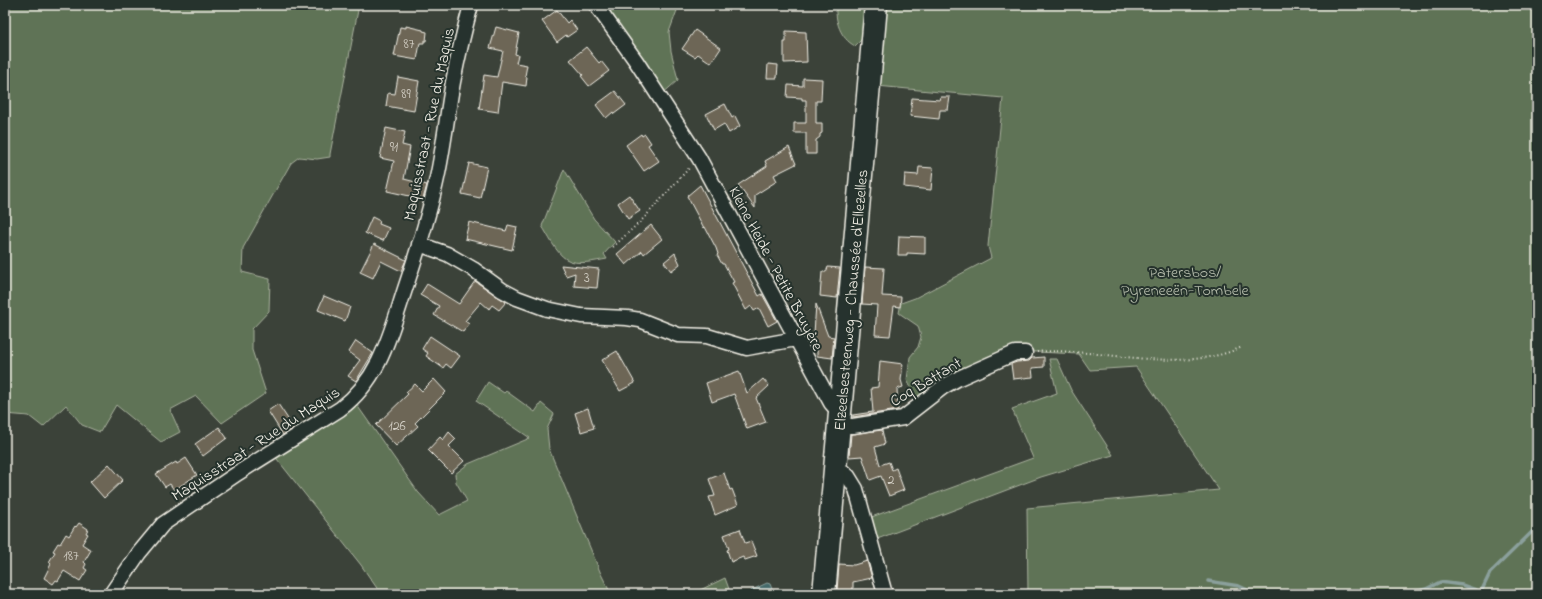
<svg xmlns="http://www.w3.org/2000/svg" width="1542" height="599" viewBox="0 0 1542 599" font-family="'Indie Flower',sans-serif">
	<rect width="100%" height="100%" fill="#3b4239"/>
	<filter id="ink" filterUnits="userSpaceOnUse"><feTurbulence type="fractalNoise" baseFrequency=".025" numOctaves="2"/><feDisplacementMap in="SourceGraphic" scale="8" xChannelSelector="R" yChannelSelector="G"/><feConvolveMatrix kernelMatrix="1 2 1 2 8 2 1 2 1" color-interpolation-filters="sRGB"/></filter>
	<g filter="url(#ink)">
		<path fill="#5f7356" stroke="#aab29f" d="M5,5H359L330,154V157L317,159L299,157L291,163L243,248L242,272L270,279L269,311L252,329V350L266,393L222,423L196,396L170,410L180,432L161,442L116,405L100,432L82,425L66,405L43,427L29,416L5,414Z
			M607,5H679L669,32L671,51L678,80L661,95L603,10Z
			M836,5H867L863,38L855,46C840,38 835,21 836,5Z
			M885,5H1537V594H1028L1027,508L1219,490L1136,367L1090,370L1079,354L1016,351L914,406L913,392L907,380L910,357L918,347L921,337L918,326L899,313L901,303L915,298L991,258L988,246L1003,98L877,86Z
			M564,169L594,219L615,242L604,254L607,259C595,261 577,266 566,259C556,253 548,235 542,226Z
			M1049,359H1057L1071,390L1113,455L1041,477L872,541L866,519L1033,458L1012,409L1057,393Z
			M488,382L504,393L506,391L535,412L541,403L554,414L547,429L549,449L601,574L611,594H381L361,565L273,454L354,401L418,492L439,515L467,501L456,482L455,474L468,464L530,438L476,401Z
			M725,578L729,589L720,594H692Z"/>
		<path fill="#456a6a" stroke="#8ba09c" d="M767,583L770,584L772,589L771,594H749L752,590Z"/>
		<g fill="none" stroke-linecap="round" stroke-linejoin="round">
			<path stroke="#8ba09c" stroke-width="3.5" d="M1208,581L1239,586L1256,594
				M1409,594L1426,589L1440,582L1462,585L1481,592L1490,573L1537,527"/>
		</g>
		<path fill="#6d6656" stroke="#f4f1e8" d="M557,10L567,23L570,20L577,30L567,37L566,35L557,42L542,21Z
			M406,26L423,30V31L427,32L426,41H424V43H420L417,60L394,56L400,27L406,28Z
			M496,27L519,33L515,54L518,55L516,63L527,65L525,76L527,77L526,86L502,82L498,112L479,109L484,75L497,77L503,51L490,48Z
			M695,30L721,48L711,63L698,54L695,57L682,49Z
			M786,31L806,32L807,62L784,63V42H786Z
			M586,47L599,63L601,61L609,71L589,86L581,76L583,75L570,60Z
			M768,64L778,65L777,78H767Z
			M398,77L419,81L414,111L386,106L388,93L395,94Z
			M803,78L822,79L821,101H816V123H822V133L820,134V137L816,140V154H806V133H794V123H806V100H802V98L787,97L788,85L803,86Z
			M615,91L626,105L614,114L613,112L606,118L596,105Z
			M941,97H950L948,110H940L939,119L910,116L912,98L940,100Z
			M725,104L732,118L735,116L740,126L729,133L724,124L714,130L706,114Z
			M386,128L405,132L402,145L410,147L404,179L427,185L423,199L387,191L394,161L380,158Z
			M641,134L642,136L645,134L651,143L648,145L659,161L644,171L626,145Z
			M789,147L796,164L774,175L777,181L755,195V208L738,185L767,166L765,161Z
			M469,163L487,167L480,198L462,194Z
			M919,167L933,168L931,190L904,187L905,174L918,175Z
			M700,185L759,296L762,294L777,321L768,326L759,308L754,311L751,306L746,310L732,283L734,282L724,264H722L717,255L718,254L716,248L705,227L704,228L687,196Z
			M629,195L640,211L628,219L618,203Z
			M372,217L380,221L379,224L389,228L383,241L365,233Z
			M469,222L506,231L508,225L517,227L512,250L465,239Z
			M651,225L662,239L644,254L642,251L626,265L617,254Z
			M899,236L925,237V254L907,253V255H898Z
			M374,244L406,260L401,271L381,261L373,278L360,272Z
			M675,253L680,264L671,271L664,262Z
			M561,265L599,269L597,288L574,286L575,273L566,276Z
			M828,267L840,268L837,298L820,296L822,272H826Z
			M865,267L884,268L882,296L901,297L900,307L894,306L890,336L875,335L877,305L862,304Z
			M475,281L506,302L499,310L492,305L489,309L481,302L465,321L469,324L463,332L434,315L439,306L420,295L427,284L459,304Z
			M324,296L350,307L345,321L318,310Z
			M816,304L828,336L834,337L832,358L817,356V348H813Z
			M430,336L460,356L451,368L446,364L443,368L426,356L428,353L422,349Z
			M356,341L373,353L356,381L348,376L360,360L349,352Z
			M617,351L635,383L620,391L602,360Z
			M1044,357V367L1032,368L1033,377L1013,379L1011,364L1017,362L1029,361L1032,358Z
			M880,361L903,364L901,380L903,387L897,389L898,410L853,417V415L873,412L871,388L878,387Z
			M739,371L747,393L763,379L769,386L756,398L766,422L747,429L734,394L712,402L706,383Z
			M434,379L446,392L415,423L418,426L396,446L376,425L408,394L406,392L415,384L422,391Z
			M278,404L294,428L283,435L268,411Z
			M588,408L594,428L581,432L575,413Z
			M219,427L227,438L203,456L195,444Z
			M882,430L885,444L875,447L880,465L889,462L892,470L896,468L904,490L889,496L881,476L870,480L862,456L849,457L851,434Z
			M449,432L456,439L449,446L464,461L451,473L428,450L440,437L443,440Z
			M186,458L197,475L174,490L170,484L165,487L156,474L176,462L177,464Z
			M109,464L123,480L104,498L90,482Z
			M724,473L730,490L732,489L738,505L715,515L709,497L715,496L709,479Z
			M79,523L88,529L86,533L88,534L82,544L91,550L84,562L86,564L84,568L87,570L80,581L64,571L58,581L56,580L53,584L44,578L51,564L49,562L55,552L53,551L58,543L60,544L66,534L69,536L75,526L76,527Z
			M740,529L745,543L751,541L757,556L745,560L743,557L731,562L727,550L729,549L724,535Z
			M867,561L872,578L853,582V591H837L839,564L854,565Z"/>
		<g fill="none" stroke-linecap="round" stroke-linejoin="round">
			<defs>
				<path id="minor" d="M596,5L636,61L699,158L831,403L840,413
					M419,244L447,254L473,269L502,290L517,298L547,309L581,316L627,318L640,320L678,335L707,336L747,348L796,339
					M839,426H853L903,418L943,387L959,378L1015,353H1025
					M835,465L848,476L856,489L885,594
					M111,594L139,553L163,524L238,473L340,409C380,379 390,335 405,289C417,253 429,216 437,178C444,146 447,114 453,82C458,56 464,31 471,5"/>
				<path id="primary" d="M824,594L876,5"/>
			</defs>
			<use href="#minor" stroke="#f4f1e8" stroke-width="17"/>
			<use href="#primary" stroke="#f4f1e8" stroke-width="25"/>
			<path stroke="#f4f1e8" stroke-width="2" stroke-dasharray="1 3" stroke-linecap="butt" d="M613,247L644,218L690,167
				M1037,352C1053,350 1072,352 1088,353C1137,358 1197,368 1242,347"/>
			<use href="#minor" stroke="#26332d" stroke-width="14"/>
			<use href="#primary" stroke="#26332d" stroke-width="22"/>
		</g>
	</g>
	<g text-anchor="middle" stroke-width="4" stroke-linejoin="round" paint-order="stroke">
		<g font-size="14" fill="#d2cec4">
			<text x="409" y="48">87</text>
			<text x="406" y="98">89</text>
			<text x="394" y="151">91</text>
			<text x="587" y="282">3</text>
			<text x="397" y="430">126</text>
			<text x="891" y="484">2</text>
			<text x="71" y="560">187</text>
		</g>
		<g font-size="16" fill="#f4f1e8" stroke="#26332d">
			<text transform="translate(428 124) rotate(-78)" y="6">Maquisstraat - Rue du Maquis</text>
			<text transform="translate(777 268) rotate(62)" y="6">Kleine Heide - Petite Bruyère</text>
			<text transform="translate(850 300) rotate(-85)" y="6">Elzeelsesteenweg - Chaussée d'Ellezelles</text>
			<text transform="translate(925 381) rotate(-31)" y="6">Coq Battant</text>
			<text transform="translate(255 443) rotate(-33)" y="6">Maquisstraat - Rue du Maquis</text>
		</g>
		<g font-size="16" fill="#b8bfae" stroke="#26332d">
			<text x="1185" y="277">Patersbos/<tspan x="1185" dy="18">Pyreneeën-Tombele</tspan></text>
		</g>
	</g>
	<rect width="1542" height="599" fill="none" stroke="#26332d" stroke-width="20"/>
	<rect x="10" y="10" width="1522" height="579" fill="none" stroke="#f4f1e8" stroke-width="1.5" filter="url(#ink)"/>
</svg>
